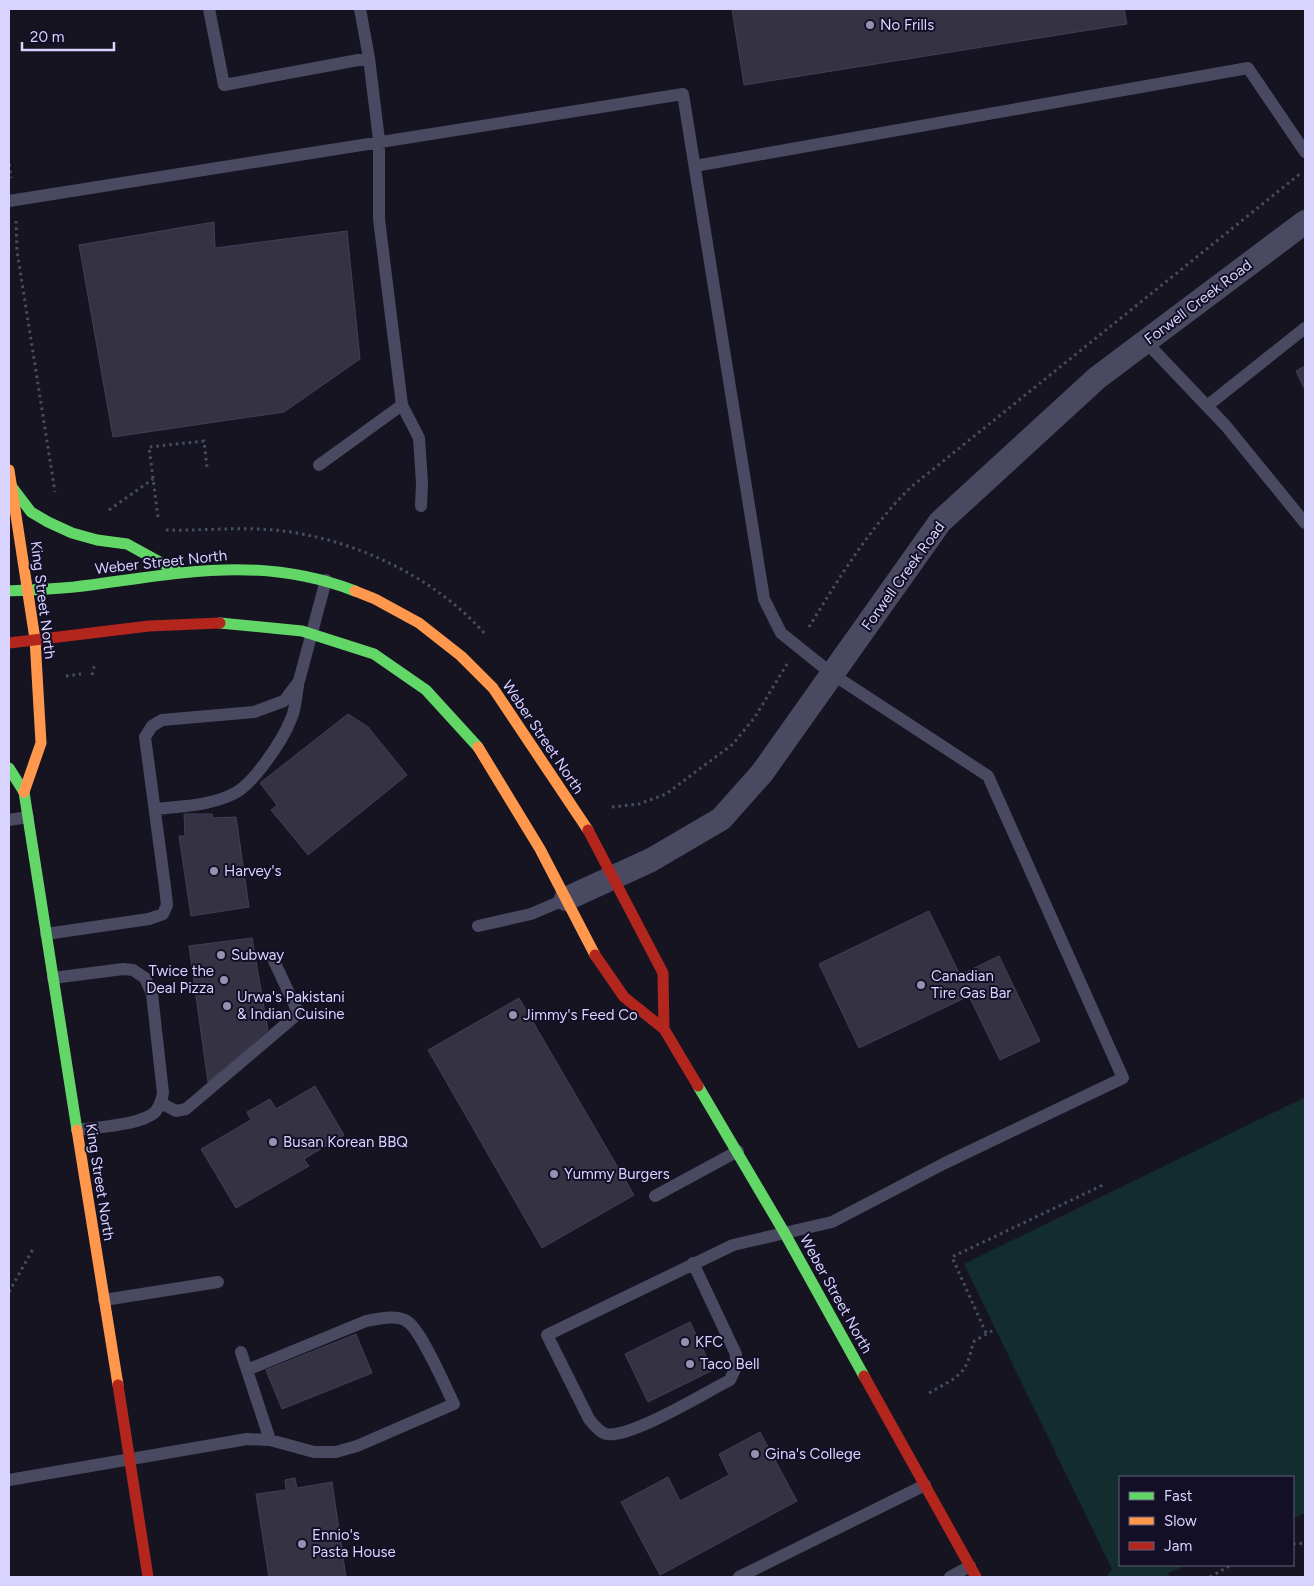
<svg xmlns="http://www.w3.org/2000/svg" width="1314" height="1586" viewBox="0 0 1314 1586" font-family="Figtree,sans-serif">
	<rect width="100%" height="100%" fill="#161421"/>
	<path fill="#132c2d" d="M1305,1097V1513L1293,1519V1477H1120V1565H1187L1168,1573L1170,1577H1106L1112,1569L964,1264Z"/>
	<path fill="#343243" stroke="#433f54" d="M732,9H1124L1127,24L744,85Z
		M214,222L215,248L347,231L360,359L284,412L113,437L79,245Z
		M1305,366V390L1296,371Z
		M348,714L368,727L407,775L308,855L271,810L277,805L260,783Z
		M184,814H212L213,818L236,817L249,907L191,916L179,836H185Z
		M929,911L960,975L999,956L1040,1041L1000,1060L969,996L859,1048L819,964Z
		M252,938L268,1030L208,1082L189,946Z
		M519,998L634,1195L542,1248L428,1050Z
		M315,1086L344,1135L304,1159L309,1166L236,1208L201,1149L251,1120L247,1112L270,1099L276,1109Z
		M690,1322L713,1370L648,1402L625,1354Z
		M356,1334L372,1373L282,1409L266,1370Z
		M760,1432L797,1501L660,1575L621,1502L668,1477L680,1501L729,1475L719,1454Z
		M295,1478L297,1488L332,1482L346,1577H269L256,1494L286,1490L285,1480Z"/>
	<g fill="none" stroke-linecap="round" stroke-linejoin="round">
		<path stroke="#44505f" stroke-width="3" stroke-dasharray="2.5 4" stroke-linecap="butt" d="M9,164L11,178
			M16,221L17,251L55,492
			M109,510L153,479
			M158,517L149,447L204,441L207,467
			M166,530C205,531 244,526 283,531C356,540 436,578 485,634
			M809,627C839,578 870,527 911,487L1301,173
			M92,675L95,663
			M66,676L81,674
			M612,807L639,804L666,794L733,744L755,717L787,664
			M9,1292L34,1247
			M986,1333L952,1257L1105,1184
			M929,1393C957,1377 967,1376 973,1342L995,1329
			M1293,1544L1305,1543
			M1210,1577L1231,1565"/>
		<path stroke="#4a4962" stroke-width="12" d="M209,9L224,85L369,58L379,140V219L402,405L419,438L422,483L421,506
			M360,9L369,58
			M695,166L1248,68L1305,152
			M9,201L683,94L764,599L781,633L832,674L988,776L1123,1078L945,1163L832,1222L733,1245L547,1335L589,1419C593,1424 599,1432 606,1434C630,1439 706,1392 730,1380L735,1369L736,1354L693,1263
			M1146,342L1226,426L1305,523
			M1207,406L1305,328
			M319,465L402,405
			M155,809C181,806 209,806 233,794C253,785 283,740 291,719C296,709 296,696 298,686
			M9,820L28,817
			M478,926L531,914L566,899
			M46,934L149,919L163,914L167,905L165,887L145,737L152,726L162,720L254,712L284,701L299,681L326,580
			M53,978L123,969L133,970L145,978L152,994L163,1093C162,1099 160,1105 156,1111C144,1125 96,1127 77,1130
			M161,1103L176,1111L186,1109L293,1018L296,1008L274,961
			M655,1196L738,1151
			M104,1300L218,1282
			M241,1352L270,1440
			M9,1480L247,1439L270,1440L314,1452H336L357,1446L454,1404C445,1386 422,1332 408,1322C397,1314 378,1319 366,1321L247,1370
			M739,1577L925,1485
			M950,1577L970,1566"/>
		<path stroke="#4a4962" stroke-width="24" d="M566,899L651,860L721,819L762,773L940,522L1097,378L1305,222"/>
		<path stroke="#63d668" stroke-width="11" d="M12,487L31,512L48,522L72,533L97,540L127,544L178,572
			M9,591C30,590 52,589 74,587C174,575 256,553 355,591
			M220,623L302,631L374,654L426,690L478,747
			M9,768L24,792L77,1130
			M698,1086L784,1232L864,1376"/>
		<path stroke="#ff974d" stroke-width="11" d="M9,470L35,639L41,743L24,792
			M355,591L375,599L419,623L461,656L493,688L588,830
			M478,747L540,849L595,955
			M77,1130L118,1385"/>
		<path stroke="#b3261e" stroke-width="11" d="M9,643L149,626L220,623
			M588,830L663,973L664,1029
			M595,955L624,997L664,1029L698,1086
			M864,1376L976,1577
			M118,1385L148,1577"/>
	</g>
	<g fill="#9591b1" stroke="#130f26" stroke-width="2">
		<circle cx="870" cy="25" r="5"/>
		<circle cx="214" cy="871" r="5"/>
		<circle cx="221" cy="955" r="5"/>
		<circle cx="224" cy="980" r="5"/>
		<circle cx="921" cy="985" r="5"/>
		<circle cx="227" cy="1006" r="5"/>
		<circle cx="513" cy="1015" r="5"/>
		<circle cx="273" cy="1142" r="5"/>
		<circle cx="554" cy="1174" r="5"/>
		<circle cx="685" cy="1342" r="5"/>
		<circle cx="690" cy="1364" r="5"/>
		<circle cx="755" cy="1454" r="5"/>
		<circle cx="302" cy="1544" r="5"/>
	</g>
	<g text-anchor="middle" stroke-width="4" stroke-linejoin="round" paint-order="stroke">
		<g font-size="15" fill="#d9d4ff" stroke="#130f26" text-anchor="start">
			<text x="880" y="30">No Frills</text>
			<text x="224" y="876">Harvey's</text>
			<text x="231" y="960">Subway</text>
			<text x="214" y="976" text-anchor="end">Twice the<tspan x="214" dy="17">Deal Pizza</tspan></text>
			<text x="931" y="981">Canadian<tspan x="931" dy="17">Tire Gas Bar</tspan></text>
			<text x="237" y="1002">Urwa's Pakistani<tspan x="237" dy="17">&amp; Indian Cuisine</tspan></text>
			<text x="523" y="1020">Jimmy's Feed Co</text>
			<text x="283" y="1147">Busan Korean BBQ</text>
			<text x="564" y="1179">Yummy Burgers</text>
			<text x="695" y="1347">KFC</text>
			<text x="700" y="1369">Taco Bell</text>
			<text x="765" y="1459">Gina's College</text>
			<text x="312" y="1540">Ennio's<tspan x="312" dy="17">Pasta House</tspan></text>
		</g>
		<g font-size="15" fill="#d9d4ff" stroke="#130f26">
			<text transform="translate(1198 302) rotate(-37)" y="5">Forwell Creek Road</text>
			<text transform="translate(161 562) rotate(-6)" y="5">Weber Street North</text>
			<text transform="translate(903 576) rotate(-54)" y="5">Forwell Creek Road</text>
			<text transform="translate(43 600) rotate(83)" y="5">King Street North</text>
			<text transform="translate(543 737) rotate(56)" y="5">Weber Street North</text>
			<text transform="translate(100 1182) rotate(81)" y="5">King Street North</text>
			<text transform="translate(836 1294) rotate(61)" y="5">Weber Street North</text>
		</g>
	</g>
	<rect width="1314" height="1586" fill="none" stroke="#d9d4ff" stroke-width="20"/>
	<rect x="1119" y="1476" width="175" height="90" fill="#130f26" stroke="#625e7d"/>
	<rect x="1129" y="1492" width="25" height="8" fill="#63d668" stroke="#625e7d"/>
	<text x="1164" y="1501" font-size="15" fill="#d9d4ff">Fast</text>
	<rect x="1129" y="1517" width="25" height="8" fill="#ff974d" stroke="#625e7d"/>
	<text x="1164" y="1526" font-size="15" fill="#d9d4ff">Slow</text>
	<rect x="1129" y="1542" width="25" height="8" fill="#b3261e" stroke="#625e7d"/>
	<text x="1164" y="1551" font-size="15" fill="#d9d4ff">Jam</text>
	<path d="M22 42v8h92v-8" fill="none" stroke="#d9d4ff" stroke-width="2.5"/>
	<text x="30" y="42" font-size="15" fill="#d9d4ff" stroke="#130f26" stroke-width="4" paint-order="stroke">20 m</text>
</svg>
